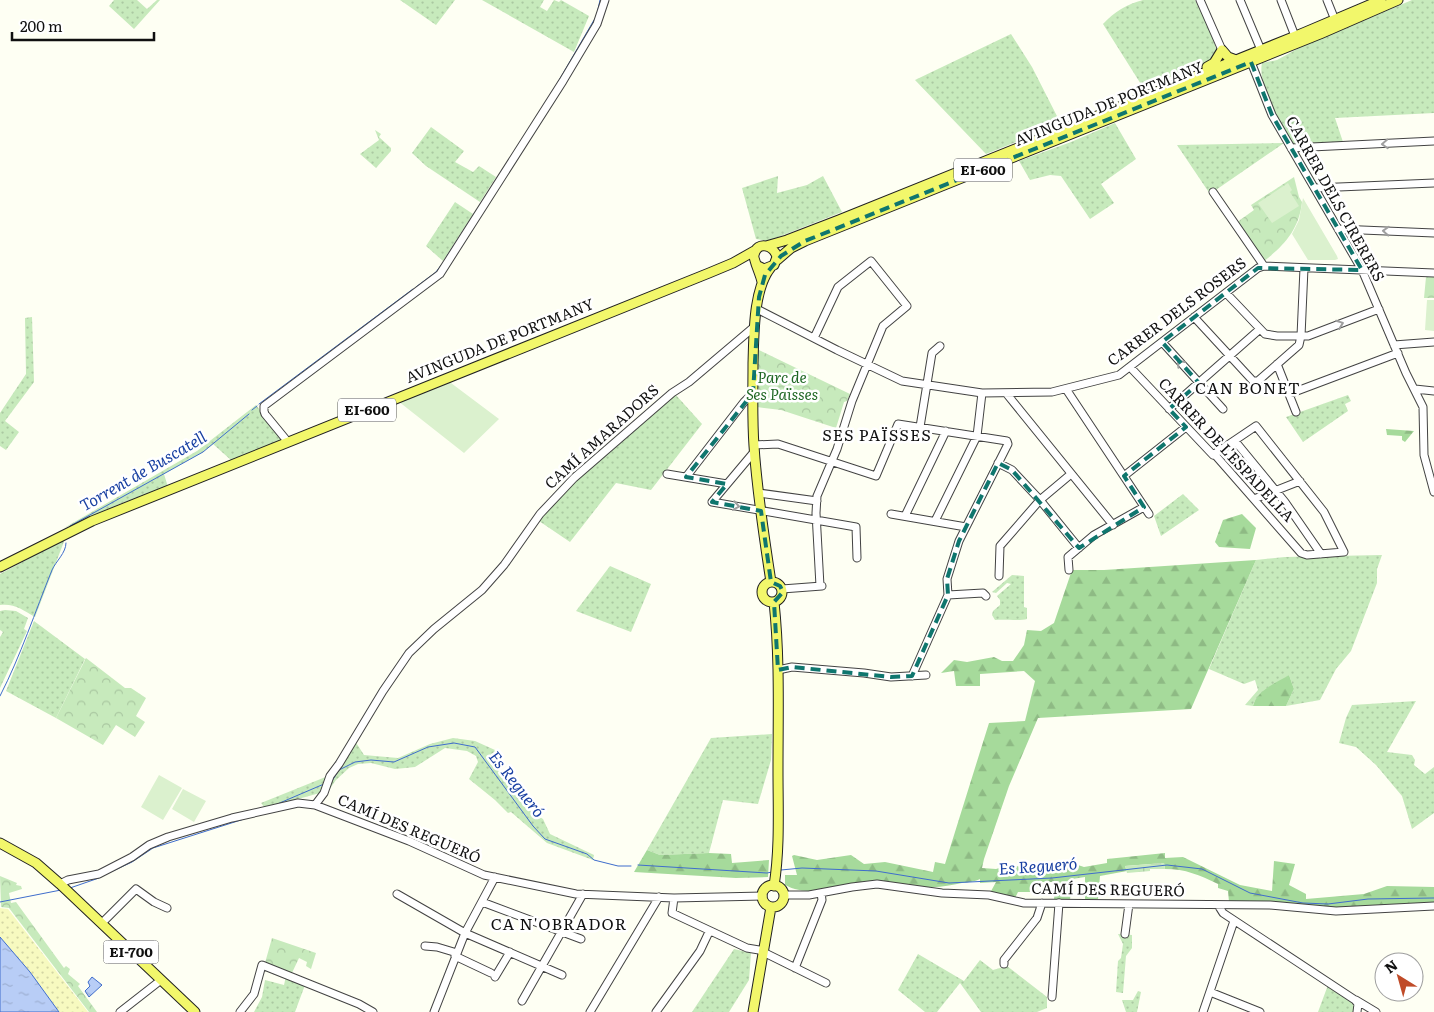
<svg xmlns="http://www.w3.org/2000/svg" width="1434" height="1012" viewBox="0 0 1434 1012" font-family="Literata,serif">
	<defs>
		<pattern id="grass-dots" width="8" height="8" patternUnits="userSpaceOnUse" patternTransform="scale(1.25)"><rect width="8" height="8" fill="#c7eabc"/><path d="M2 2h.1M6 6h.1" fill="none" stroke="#aac8a1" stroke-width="1.8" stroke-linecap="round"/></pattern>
		<pattern id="forest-firs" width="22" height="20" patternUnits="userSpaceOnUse" patternTransform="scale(1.25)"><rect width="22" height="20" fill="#a6da9b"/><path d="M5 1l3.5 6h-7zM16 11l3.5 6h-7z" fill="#8eba84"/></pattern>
		<pattern id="wetland-marsh" width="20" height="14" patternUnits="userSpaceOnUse" patternTransform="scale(1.25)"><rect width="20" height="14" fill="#c7eabc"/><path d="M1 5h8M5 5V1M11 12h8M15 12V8" fill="none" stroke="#aac8a1"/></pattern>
		<pattern id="sand-dots" width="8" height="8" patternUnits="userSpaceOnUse" patternTransform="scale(1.25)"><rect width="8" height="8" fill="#f7fac0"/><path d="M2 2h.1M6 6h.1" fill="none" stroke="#d3d5a4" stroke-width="1.8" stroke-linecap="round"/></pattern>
		<pattern id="park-crowns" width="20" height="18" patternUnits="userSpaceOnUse" patternTransform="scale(1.25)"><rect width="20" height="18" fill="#c7eabc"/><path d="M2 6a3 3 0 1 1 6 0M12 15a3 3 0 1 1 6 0" fill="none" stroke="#aac8a1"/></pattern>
		<pattern id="water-ripples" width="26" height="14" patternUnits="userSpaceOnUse" patternTransform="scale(1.25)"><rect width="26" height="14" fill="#b8cdf6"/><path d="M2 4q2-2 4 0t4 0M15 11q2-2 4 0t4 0" fill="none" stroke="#9dafd2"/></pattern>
	</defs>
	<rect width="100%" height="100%" fill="#fefff3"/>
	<path fill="url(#grass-dots)" d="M114,0H137L147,9L157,0H160L134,29L109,6Z
		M400,0H455L436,25Z
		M482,0H544L540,7L547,11L554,0L559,2L561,0L589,16L574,52Z
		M1143,0H1195L1209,27L1217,51L1214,57L1208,62L1177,74L1144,89L1103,24C1114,12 1127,4 1143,0Z
		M1412,0H1434V113L1335,118L1343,142L1293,145C1282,124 1257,86 1262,63L1277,60L1299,48Z
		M1011,34L1032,67L1061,124L986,154L915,80Z
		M1115,123L1136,159L1101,184L1114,203L1090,219L1061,176L1050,175L1030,180L1019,161L1071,142Z
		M431,127L464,151L455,162L473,172L479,166L496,177L480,202L426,166L412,153Z
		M375,130L381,134L379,137L391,148V151L376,168L360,154L379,140Z
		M1284,143L1210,194L1177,145Z
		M778,176L777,193L807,185L823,176L842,212L768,241L756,239L742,188Z
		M455,202L473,214L443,261L426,246Z
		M32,317L34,382L5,421L19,432L6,450L0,446V413L26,374L25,318Z
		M675,394L702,424L651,490L616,483L570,542L539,521L547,509L578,477Z
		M1348,395L1351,401L1345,404L1348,411L1303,442L1286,417Z
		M256,405L284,440L232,461L213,444L203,452L164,474L168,487L122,503L64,528L197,451Z
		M1183,494L1199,510L1161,536L1154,516Z
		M65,539L35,617C23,610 14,603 0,605V574Z
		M1382,555L1377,569V583L1351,651L1336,669L1320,700L1286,706L1294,689L1289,675L1254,702L1253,706L1245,705L1258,690L1255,680L1244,684L1209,669L1256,560L1285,557Z
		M610,566L651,584L631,632L576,611Z
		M1012,575L1024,576V607L1027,608V619C1021,621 1004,619 995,620L992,615L993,611L1000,605V600L997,596L1011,584L1007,583L996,593L992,592Z
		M5,610L16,611L28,618L24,629L27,631L0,688V637L3,632L0,630V611Z
		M34,621L85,659L56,718L6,691Z
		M1416,701L1387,752L1412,755L1415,760L1414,765L1425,774L1434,767V813L1412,829L1402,796L1376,765L1356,747L1339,743L1346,718L1352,705Z
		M772,734L771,760L758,804L723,800L709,853L660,855L647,850L711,738Z
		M453,738L475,741L495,750L493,763L526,808L543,819L550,834L594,855L593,860L547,843L511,812L508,813L495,800L469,779L478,762L476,756L467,751L445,748L415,767L395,769L371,763L358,764L349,768L336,780L320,803L329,781L355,741L364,755L398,758L430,744Z
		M328,776L320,793L265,808L261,803Z
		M1118,934L1132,935V948L1126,956L1123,993L1116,992L1118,961L1121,958L1123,944Z
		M734,949L751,953L749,980L729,1012H692Z
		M918,954L964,981L980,960L993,970L1007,966L1047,997V1008L1037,1012H981L960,983L937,1012H925L898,990Z
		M286,976L305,985L295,1012H254L262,997L265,980L284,985Z
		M1328,985L1356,1004L1354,1012H1318Z
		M1138,991L1141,992L1137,1012H1126L1122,1000H1133Z"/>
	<path fill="url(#forest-firs)" d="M1386,429L1414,431L1405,442L1402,440V436L1387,435Z
		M1242,514L1256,528L1250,549L1219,547L1215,542L1223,520Z
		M1256,560L1191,709L1038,718L1009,786L984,859L982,868L996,869L1009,865L1022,867L1046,864H1075L1084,867L1107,863V859L1165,853V858L1183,857L1240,885L1272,891L1274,861L1295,864L1289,885L1306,894V899L1364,894L1387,886L1434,887V903L1382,906L1321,908L1273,904L1260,901L1229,902L1228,891L1218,888V884C1199,875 1186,869 1165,869L1164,863L1125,866L1127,871L1100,876L1098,899H1085V877L1072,879L1070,900L1054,899L1056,882H1040L1032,892H1018L1015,898L990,893L996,882L980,883V879C974,882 969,882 962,883C950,885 940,888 928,887C910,887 893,881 874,882C844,883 814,900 785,885V875H797L792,856L794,855L817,860L851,855L864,864L885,862L933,872L935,862L945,864L989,723L1025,721L1035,681L1024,671L980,674V686H956L954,671L941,673L954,660L967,662L994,657L1002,661H1013L1024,645L1027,630L1041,631L1054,623L1072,570H1104Z
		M1289,675L1294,689L1286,706H1253C1257,690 1276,683 1289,675Z
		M647,850L660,855L709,853L731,854L732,863L769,860L768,877L736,878L634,872Z"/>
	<path fill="url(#wetland-marsh)" d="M1164,863L1165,869H1150V871L1127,873L1125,866Z"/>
	<path fill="url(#sand-dots)" d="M0,902V908L8,909L88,1012H59L30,972L0,937Z"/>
	<path fill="url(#park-crowns)" d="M1294,177L1299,197L1302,202C1299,231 1282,248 1260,264L1235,226L1240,220L1254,210L1251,205Z
		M1426,277H1434V298H1424Z
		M757,349L850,394L847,401L844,402L836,428L781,410L757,407Z
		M86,658L125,688H131L146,698L136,716L145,722L135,737L116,725L103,745L56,718Z
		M0,876L17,883L16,885L21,886L22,889L9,893L11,903L16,902L64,968L66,966L70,969L68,974L80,984L78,986L97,1012H89L9,908L1,907Z
		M272,938L316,953L311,969L306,966L307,962L299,958L291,975L265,963Z"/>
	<path fill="#dbf1ce" d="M1288,183L1292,190L1290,192L1299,206L1272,223L1258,203Z
		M1303,198L1337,256L1338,259L1335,260H1308L1292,234L1299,220Z
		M1427,300H1434V331L1425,330Z
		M447,380L499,419L464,453L398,401Z
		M159,775L182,788L163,820L141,807Z
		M183,789L206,801L194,822L172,809Z"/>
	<path fill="url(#water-ripples)" stroke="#3f6dcc" d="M0,937L30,972L59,1012H0Z
		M92,977L102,985L89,997L85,991L90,986L88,982Z"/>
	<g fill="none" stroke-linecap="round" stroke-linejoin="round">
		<path stroke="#3f6dcc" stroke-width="1" d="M597,14L600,0
			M554,89L594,20
			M447,256L497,179
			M416,287L436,272L442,264
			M259,404L413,289
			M252,410L257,406
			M70,526L203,452L249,414
			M0,696C21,655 35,612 52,570C56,561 66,553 66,543
			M332,781L339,770L355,762L371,760L394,762L428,747L454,743L475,747L533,826L545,839L587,854L594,860L618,866H631
			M275,805L324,784
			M638,865L767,873L772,872
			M781,870L802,868L876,871L949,883L1052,878L1167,865L1202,869L1250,893L1303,903L1328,904L1368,899L1434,898
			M102,876L132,862L153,848L244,819
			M70,888L99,878
			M0,902L61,890"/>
		<defs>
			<path id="minor" d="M1200,0L1222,50
				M1240,0L1261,50
				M1281,0L1295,36
				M1327,0L1335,20
				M1251,62L1272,115L1362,270L1406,373L1423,407L1424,455L1434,492
				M1291,148L1434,141
				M1315,188L1434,183
				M1213,192L1264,266
				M1338,229L1434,233
				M1226,293L1265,334L1277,336H1308L1379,309
				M757,309L837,350L902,381L982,393L1052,392L1119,375L1258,268L1264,266L1434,273
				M1194,317L1253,381H1258L1299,345L1301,336L1304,268
				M814,338L838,287L871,261L907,306L883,326L852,401L837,449L817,496L816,513L820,586
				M1162,342L1223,409
				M1394,345L1434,342
				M1277,364L1296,412
				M1130,367L1213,455L1216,456L1301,553L1307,555L1344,552L1324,512L1256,426L1213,455
				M1066,389L1149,514
				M1415,389L1434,391
				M1006,393L1113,525
				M1289,394L1398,353
				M1169,409L1260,329
				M920,427L932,353L940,346
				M1235,441L1285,502L1321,554
				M288,442L265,414L264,411V406L440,274L563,81L597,24L605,0
				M754,445L778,444L876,476L898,424L1007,441L1008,444L959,541L947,579L948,595L912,676
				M754,452L712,502L856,527L857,558
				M998,463L1012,470L1040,500L1079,548
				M667,474L727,484
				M1124,476L1186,427
				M686,477L744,402L753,393
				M759,493L817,501
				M1254,499L1300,481
				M891,514L966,527
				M905,516L946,431
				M935,521L977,436L982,393
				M1069,570L1068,557L1094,535L1144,507
				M999,576L1000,546L1040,500L1071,474
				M782,589L822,586
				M948,595L983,593L986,596
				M778,670L792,667L864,673L891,677L926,675
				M315,805L324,793L330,776L339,764L383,691L409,653L434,629L482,590L504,565L540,514L574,478L672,393L689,382L754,327
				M60,884L68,880L99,874L132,857L149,845L168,837L232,818L298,803L315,805L409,841L484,875L576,894L674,898L763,896
				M397,894L465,933L562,975
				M784,895H809L852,887L877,884L942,893L989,895L1024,903L1270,905L1336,911L1434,906
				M674,898L672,913L747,948L759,950L826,983
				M482,902L581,939
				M1218,905L1223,913L1355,1000L1358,1004L1357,1012
				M102,923L136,889L154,902L167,908
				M1125,934L1129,904
				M425,946L437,947L457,953
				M455,956L491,973
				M1004,964V960L1037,918L1042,903
				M795,968L822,900L821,893
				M495,977L510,952
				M1210,992L1260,1012
				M1052,997L1059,903
				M1356,1000L1376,1012
				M522,1001L583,894
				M120,1012L161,980
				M240,1012L254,994L262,965L359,1004L373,1012
				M434,1012L465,933L495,877
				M590,1012L659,897
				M656,1012L700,951L709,932
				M1203,1012L1234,921"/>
			<path id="major" d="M1207,67L1214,63L1222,50L1228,57L1236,60
				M766,246L787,240L839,220L1303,33L1381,0
				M777,260L791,248L805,241L1320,34L1398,0
				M758,266L764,269L774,265L777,257C774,245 757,240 754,255C753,259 761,275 762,282
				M0,567L92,521L709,273L733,263L756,250
				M762 592a10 10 0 1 1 20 0a10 10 0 1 1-20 0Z
				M771,582C764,537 757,492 754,446C752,418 753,390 753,363C754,335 753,289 771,267
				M774,602C780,658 778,715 778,771C778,809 780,848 774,886
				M0,843L36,863L60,884L195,1012
				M762 896a11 11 0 1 1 22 0a11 11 0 1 1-22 0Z
				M753,1012L771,907"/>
		</defs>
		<use href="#minor" stroke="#434343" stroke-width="9"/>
		<use href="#major" stroke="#212121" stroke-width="11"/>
		<use href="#minor" stroke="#fff" stroke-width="7"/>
		<use href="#major" stroke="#f2f76b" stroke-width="9"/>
	</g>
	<defs><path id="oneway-chevron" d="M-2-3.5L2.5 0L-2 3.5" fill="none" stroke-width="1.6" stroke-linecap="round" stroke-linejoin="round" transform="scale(1.25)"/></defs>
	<g stroke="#9f9f9f">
		<use href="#oneway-chevron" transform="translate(1385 144) rotate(177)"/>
		<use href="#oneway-chevron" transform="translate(1386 231) rotate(-177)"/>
		<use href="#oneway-chevron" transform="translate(1340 324) rotate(-21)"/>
		<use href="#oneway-chevron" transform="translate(1180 363) rotate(-132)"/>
		<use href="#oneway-chevron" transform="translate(736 506) rotate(10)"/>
	</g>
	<path fill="none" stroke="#0f766e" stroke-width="4" stroke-dasharray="10 6" stroke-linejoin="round" d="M1251,62L1272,115L1362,270L1258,268L1162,342L1199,383L1169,409L1186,427L1124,476L1144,507L1079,548L1012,470L998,463L959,541L947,579L948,595L912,676L891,677L792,667L778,670L774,602L783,592L780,586L771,582L761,511L712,502L727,484L686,477L753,393L759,297L765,275L781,256L805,241Z"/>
	<g text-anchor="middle" stroke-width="5" stroke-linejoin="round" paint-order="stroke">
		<g fill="#fff" stroke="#585858" stroke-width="1">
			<rect x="954" y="158.5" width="58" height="23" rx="4"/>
			<rect x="338" y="398.5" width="58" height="23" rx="4"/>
			<rect x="103.5" y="940.5" width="55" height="23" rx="4"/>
		</g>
		<g font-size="14" font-weight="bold" fill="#101010">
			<text x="983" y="175">EI-600</text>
			<text x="367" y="415">EI-600</text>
			<text x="131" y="957">EI-700</text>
		</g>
		<g font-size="15" fill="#101010" stroke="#fff">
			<text transform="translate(1109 104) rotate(-22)" y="5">AVINGUDA DE PORTMANY</text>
			<text transform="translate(1335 199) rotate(61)" y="5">CARRER DELS CIRERERS</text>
			<text transform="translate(1177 312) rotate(-37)" y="5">CARRER DELS ROSERS</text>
			<text transform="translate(500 341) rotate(-22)" y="5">AVINGUDA DE PORTMANY</text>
			<text transform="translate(602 437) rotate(-42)" y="5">CAMÍ AMARADORS</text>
			<text transform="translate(1226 450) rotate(47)" y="5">CARRER DE L'ESPADELLA</text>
			<text transform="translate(409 829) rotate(23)" y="5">CAMÍ DES REGUERÓ</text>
			<text transform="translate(1108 890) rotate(1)" y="5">CAMÍ DES REGUERÓ</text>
		</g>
		<g font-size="15" font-style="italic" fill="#206825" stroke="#fff">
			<text x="782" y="383">Parc de<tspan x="782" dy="17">Ses Païsses</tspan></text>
		</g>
		<g font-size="16" letter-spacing="1" fill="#101010" stroke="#fff">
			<text x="1248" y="394">CAN BONET</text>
			<text x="877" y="441">SES PAÏSSES</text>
			<text x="559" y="930">CA N'OBRADOR</text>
		</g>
		<g font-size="16" font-style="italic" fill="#1940a2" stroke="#fff">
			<text transform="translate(143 471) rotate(-30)" y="6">Torrent de Buscatell</text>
			<text transform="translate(517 784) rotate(52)" y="6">Es Regueró</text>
			<text transform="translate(1038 866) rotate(-4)" y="6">Es Regueró</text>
		</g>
	</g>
	<g transform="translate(1399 977) rotate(323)"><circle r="24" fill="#ffffff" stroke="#9f9f9f"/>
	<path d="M0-4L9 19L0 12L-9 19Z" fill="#c04b28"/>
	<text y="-8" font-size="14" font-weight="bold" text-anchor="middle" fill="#101010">N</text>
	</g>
	<path d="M12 32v8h142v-8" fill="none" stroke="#101010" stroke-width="2.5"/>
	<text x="20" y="32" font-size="15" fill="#101010" stroke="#ffffff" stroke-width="4" paint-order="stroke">200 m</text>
</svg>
